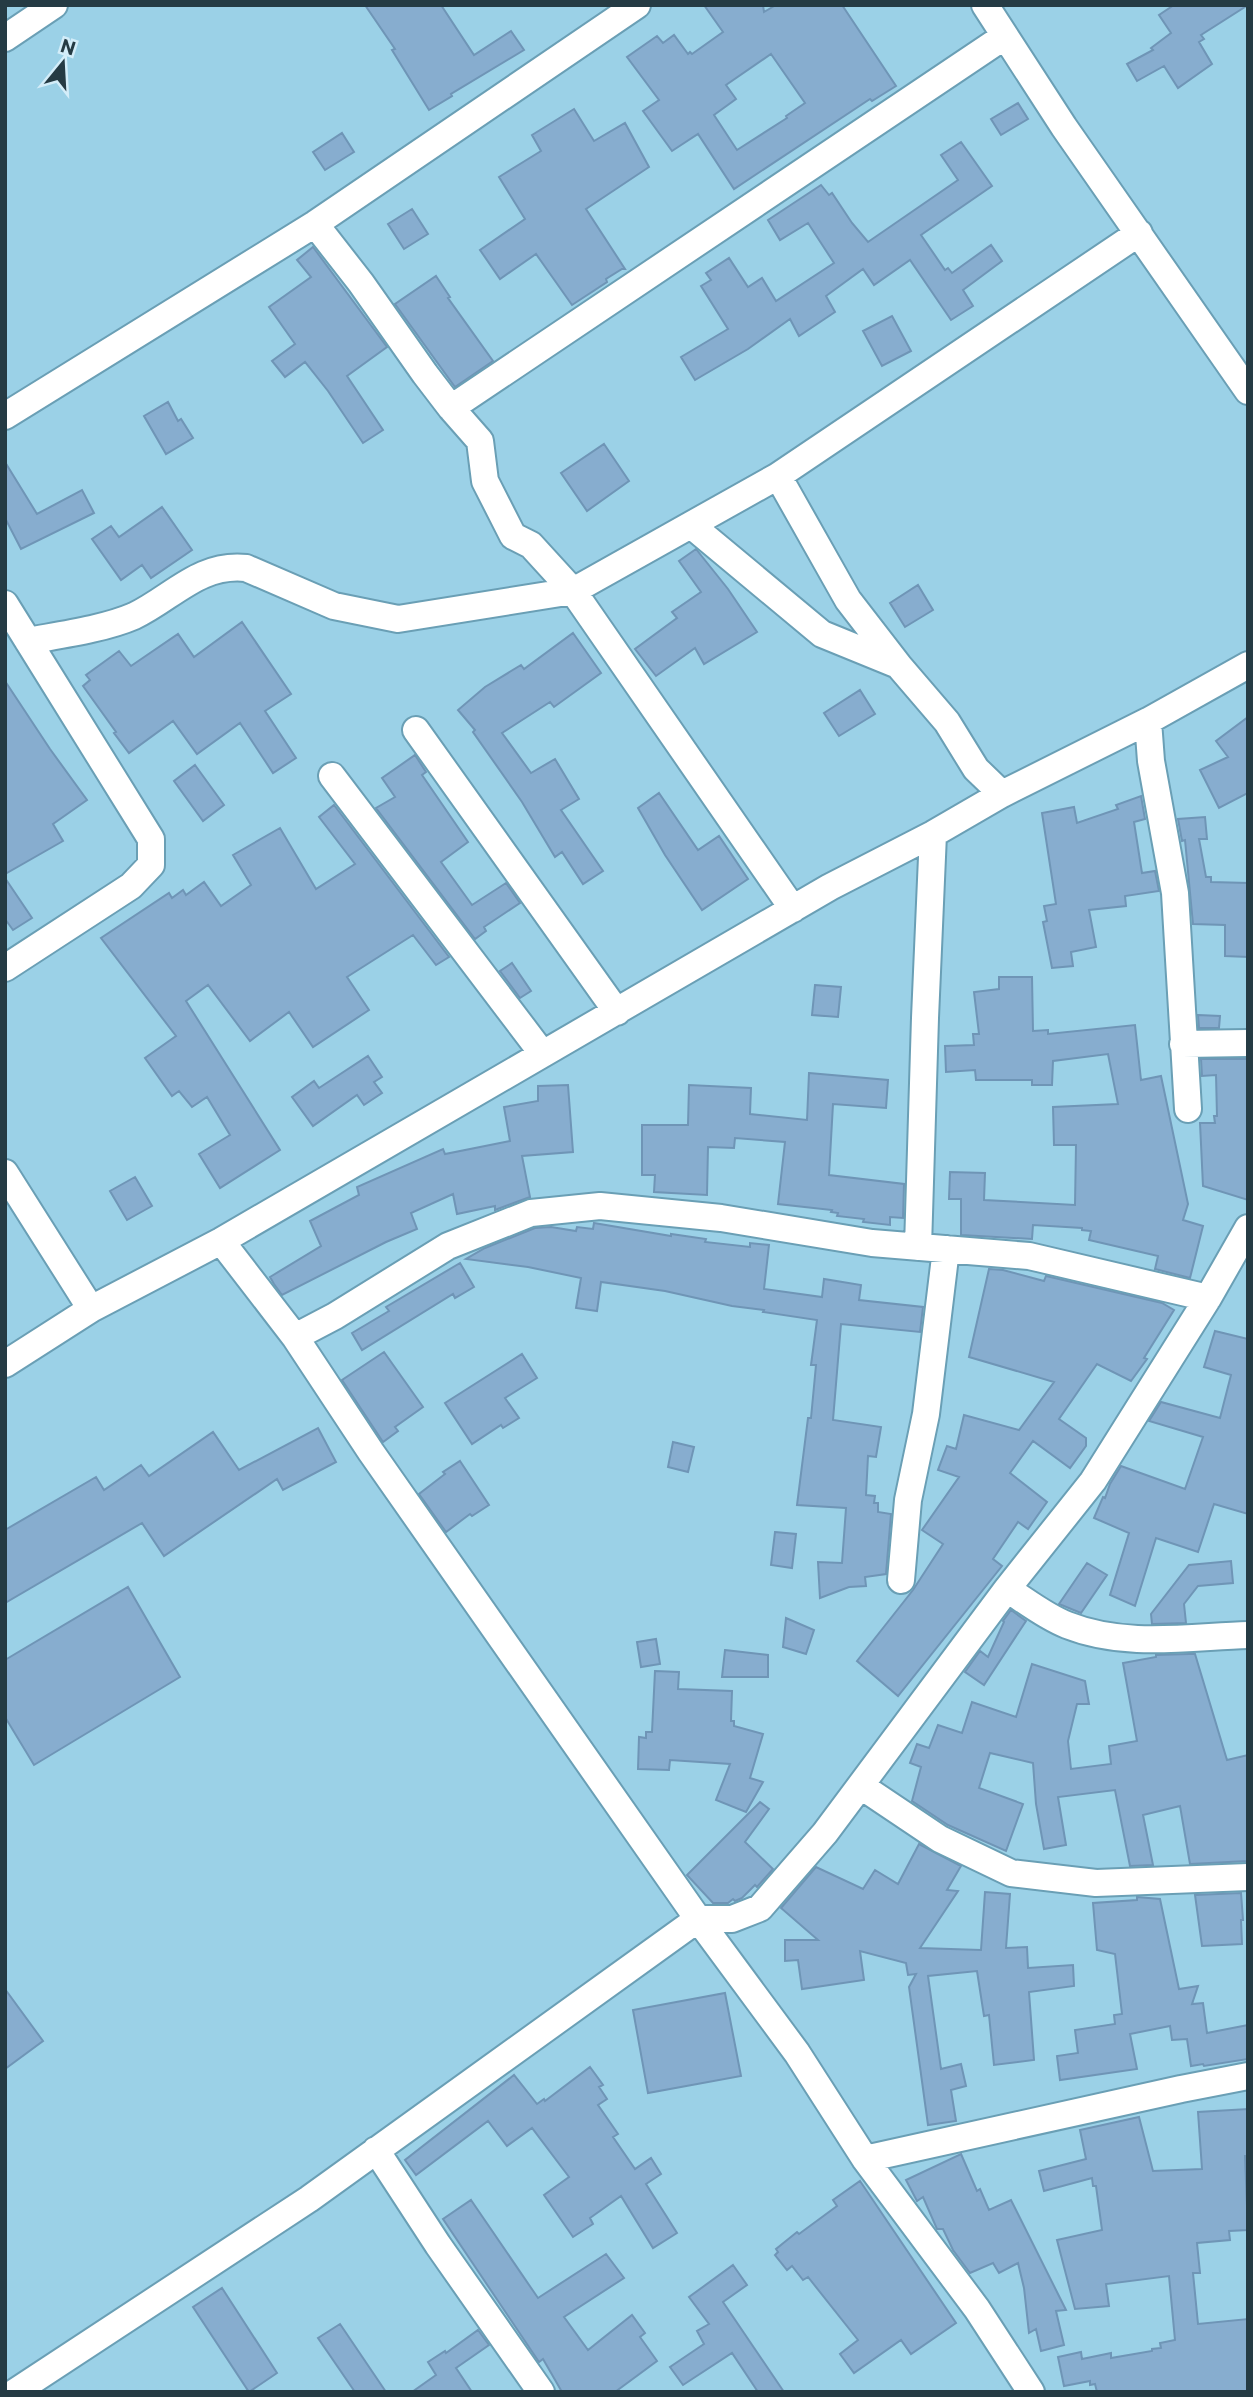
<svg xmlns="http://www.w3.org/2000/svg" width="1253" height="2397" viewBox="0 0 1253 2397" font-family="Commissioner,sans-serif">
	<rect width="100%" height="100%" fill="#9bd1e7"/>
	<path fill="#87adcf" stroke="#6f95b6" stroke-width="2" fill-rule="evenodd" d="M365,5H441L474,55L511,31L524,50L451,94L452,96L429,110L392,50L395,49Z
		M704,5H763L764,12L776,5H842L896,86L872,101L870,99L734,189L698,134L672,151L643,111L659,100L627,57L657,36L663,43L674,35L688,54L690,52L692,54L723,32ZM771,54L805,103L786,116L787,118L737,150L714,115L736,99L726,85Z
		M1174,5H1248L1201,35L1204,39L1199,42L1212,64L1178,88L1164,66L1137,81L1127,64L1153,50L1151,48L1171,33L1159,15Z
		M1018,103L1028,119L1001,135L991,119Z
		M574,109L594,141L625,123L649,167L586,209L625,269H622L606,279L607,282L572,305L536,254L500,279L480,250L525,219L499,177L541,151L532,135Z
		M342,133L354,152L325,170L313,152Z
		M961,142L992,186L921,235L945,270L948,268L952,273L991,245L1002,261L963,290L973,306L951,320L910,260L874,285L863,269L826,296L835,312L799,336L790,319L748,349L695,380L681,357L728,329L701,286L711,280L706,273L729,258L748,287L762,278L776,301L834,263L808,223L780,240L768,220L821,185L829,195L832,193L852,223L868,242L958,180L941,155Z
		M412,209L428,234L404,249L388,224Z
		M313,247L387,347L347,376L383,430L363,443L328,391L305,362L285,377L272,361L295,344L269,307L311,277L297,260Z
		M436,276L450,297L448,298L493,361L455,387L395,304Z
		M892,316L911,351L882,366L863,331Z
		M168,402L178,421L181,419L193,438L166,454L144,416Z
		M604,444L629,481L587,511L561,473Z
		M5,462L37,514L82,490L94,513L21,549L5,518Z
		M162,507L192,550L151,578L142,565L121,580L92,539L111,526L119,537Z
		M696,549L728,589L757,632L704,664L695,648L656,676L635,649L677,618L672,612L701,592L679,561Z
		M918,585L933,610L905,627L890,603Z
		M242,622L291,694L265,711L296,758L273,773L240,723L197,754L173,721L129,753L114,733L116,732L83,686L90,680L86,675L119,651L131,666L178,634L194,657Z
		M573,633L601,673L554,707L550,702L502,733L531,773L555,759L579,799L561,810L603,871L583,884L562,852L555,857L522,802L473,732L475,730L458,710L485,687L521,665L524,669Z
		M5,681L50,749L87,800L53,824L63,841L5,874Z
		M860,690L875,714L839,736L824,713Z
		M1248,717V793L1219,808L1200,770L1228,757L1216,741Z
		M415,755L426,772L422,775L468,842L441,862L472,905L506,883L520,903L484,927L486,931L475,939L376,808L395,797L382,778Z
		M195,765L224,805L203,821L174,781Z
		M659,793L698,850L719,836L748,879L702,910L665,855L638,808Z
		M1141,796L1145,819L1134,822L1142,873L1155,871L1159,891L1125,896L1126,906L1089,910L1096,947L1071,952L1073,966L1052,968L1043,922L1047,921L1044,906L1056,904L1042,813L1074,807L1077,823L1118,809L1116,805Z
		M334,805L449,957L436,965L413,935L347,977L369,1010L313,1047L289,1012L250,1041L208,985L186,1001L280,1150L220,1188L199,1154L230,1135L207,1097L192,1107L179,1091L172,1096L145,1058L176,1036L101,938L169,893L172,898L183,890L186,895L204,882L221,906L251,885L233,855L280,828L316,889L355,864L319,817Z
		M1205,817L1207,839H1199L1206,877H1211V882L1248,883V957L1225,956V925L1193,924L1185,840L1182,841L1178,819Z
		M5,878L32,918L13,930L5,919Z
		M512,963L531,991L520,998L500,971Z
		M999,977H1032L1033,1031L1048,1030V1034L1135,1025L1141,1080L1161,1076L1188,1204L1183,1220L1203,1226L1190,1278L1155,1269L1158,1256L1089,1240L1091,1231L1082,1230V1228L1033,1225L1032,1239L961,1235V1199H949L950,1172L985,1173L984,1200L1075,1205L1076,1145H1054L1053,1107L1118,1104L1108,1054L1053,1061L1052,1085H1032V1080H976L975,1070L946,1072L945,1046L974,1045L973,1034H979L974,992L999,989Z
		M815,985L841,987L838,1017L812,1015Z
		M1198,1015L1220,1016L1219,1028H1199Z
		M368,1056L382,1077L374,1082L382,1093L364,1105L357,1095L313,1126L292,1097L314,1081L319,1088Z
		M1201,1059H1248V1200L1203,1186L1200,1123H1215L1214,1116H1217L1216,1075L1202,1076Z
		M809,1073L888,1080L886,1108L833,1104L829,1175L904,1184L903,1218L890,1217V1225L863,1222L864,1219L837,1216L838,1213L831,1212L832,1210L778,1204L785,1142L735,1138L734,1148L708,1147L707,1195L654,1192L655,1175H642V1125H688L689,1085L751,1088L750,1114L807,1120Z
		M568,1085L573,1152L522,1156L530,1197L495,1210V1206L457,1214L453,1194L411,1213L417,1229L386,1242L282,1295L274,1284L270,1277L321,1246L310,1221L359,1195L357,1187L443,1149L445,1154L510,1141L504,1107L538,1101V1086Z
		M135,1177L152,1206L127,1220L110,1191Z
		M594,1223L671,1236V1234L706,1239L705,1242L750,1247V1243L769,1245L764,1289L822,1297L824,1279L861,1285L859,1300L923,1307L920,1332L841,1324L833,1420L881,1427L876,1457L868,1456L866,1495L875,1496L874,1503H878V1512L891,1514L886,1574L865,1577L866,1586L849,1587L820,1598L818,1562L842,1563L846,1508L797,1505L808,1418H811L816,1365H811L817,1320L763,1312L764,1310L732,1306L665,1291L601,1282L597,1311L576,1308L581,1278L528,1267L466,1259L485,1248L535,1228L551,1227L576,1231L577,1227L593,1229Z
		M460,1263L474,1287L455,1298L453,1294L362,1350L352,1333L389,1311L386,1307Z
		M989,1269L1003,1270L1044,1281L1046,1276L1162,1303L1174,1310L1144,1358L1147,1359L1131,1381L1097,1364L1059,1419L1086,1438V1446L1070,1468L1033,1441L1010,1473L1047,1502L1028,1529L1018,1522L993,1559L1002,1566L898,1696L857,1661L913,1590L943,1544L922,1530L959,1477L938,1470L947,1446L956,1449L964,1415L1019,1430L1054,1382L969,1357Z
		M1215,1331L1248,1339V1514L1214,1504L1198,1552L1156,1538L1135,1606L1110,1595L1129,1533L1094,1518L1103,1497L1105,1498L1110,1484L1121,1466L1185,1489L1203,1437L1149,1421L1161,1402L1220,1418L1231,1375L1204,1367Z
		M384,1352L423,1407L395,1427L398,1431L383,1442L342,1380Z
		M522,1354L537,1378L505,1398L519,1418L503,1428L501,1425L472,1444L445,1403Z
		M318,1428L336,1462L283,1490L277,1479L164,1556L142,1523L5,1603V1530L96,1477L104,1490L141,1465L149,1476L213,1432L239,1470Z
		M673,1442L694,1447L688,1472L668,1467Z
		M460,1461L489,1505L472,1516L470,1514L446,1532L419,1494L445,1474L443,1472Z
		M775,1532L796,1534L792,1568L771,1565Z
		M1231,1561L1233,1583L1198,1586L1184,1604L1186,1623L1152,1624L1151,1614L1189,1565Z
		M1087,1563L1107,1575L1081,1613L1059,1604Z
		M128,1587L180,1677L34,1765L5,1717V1660Z
		M1011,1610L1026,1621L984,1685L965,1672L980,1651L988,1657L1004,1622L1003,1621Z
		M786,1618L814,1630L806,1654L783,1647Z
		M656,1639L660,1664L641,1667L637,1642Z
		M725,1650L768,1655V1677H722Z
		M1189,1654H1195L1227,1760L1248,1755V1861L1190,1864L1180,1806L1143,1815L1153,1865L1130,1866L1115,1790L1058,1797L1066,1845L1044,1849L1036,1804L1033,1763L990,1753L979,1788L1023,1804L1006,1851L948,1825L912,1801L921,1767L910,1763L917,1744L929,1748L938,1725L962,1733L972,1702L1016,1717L1032,1664L1085,1681L1089,1704H1077L1068,1741L1071,1769L1111,1764L1109,1746L1137,1741L1123,1663L1156,1657V1655Z
		M655,1671L679,1672L678,1689L732,1691L731,1721H734V1726L763,1734L750,1778L763,1782L746,1812L716,1800L730,1764L670,1760L669,1770L638,1769L639,1737L646,1738V1732H652Z
		M760,1802L769,1809L745,1842L773,1869L757,1887L755,1885L742,1898L735,1901L733,1899L728,1903H713L687,1875Z
		M919,1844L961,1866L947,1890L958,1891L920,1948L981,1950L985,1892L1010,1894L1006,1948L1027,1947L1028,1968L1073,1965L1074,1986L1029,1992L1034,2060L994,2065L989,2015L984,2016L977,1971L928,1976L941,2069L961,2064L966,2086L951,2090L956,2121L928,2125L909,1987L916,1974L908,1975L906,1963L860,1951L864,1980L802,1989L798,1960L785,1961V1940H818L781,1908L816,1867L863,1889L875,1870L898,1884Z
		M1241,1893L1243,1920H1241L1242,1944L1202,1946L1195,1895Z
		M1137,1897L1160,1899L1179,1989L1198,1986L1192,2004L1203,2003L1207,2033L1248,2025V2059L1204,2066L1203,2064L1191,2066L1187,2039L1172,2040L1170,2026L1130,2034L1137,2069L1060,2080L1057,2056L1078,2053L1075,2030L1115,2024L1114,2015L1122,2014L1115,1954L1097,1950L1093,1903L1137,1900Z
		M5,1989L43,2041L5,2069Z
		M725,1993L741,2076L648,2093L633,2010Z
		M590,2067L603,2085L599,2087L607,2099L598,2105L618,2134L613,2137L635,2169L651,2158L661,2174L646,2184L677,2233L653,2248L621,2196L590,2218L593,2224L573,2237L544,2195L569,2177L532,2128L507,2146L488,2121L416,2175L405,2160L514,2075L537,2104L544,2099L545,2101Z
		M1248,2109V2156H1245L1248,2230L1229,2231L1230,2240L1197,2243L1200,2273H1193L1198,2324L1248,2319V2392H1097L1095,2384L1090,2385V2381L1064,2386L1058,2357L1081,2352L1082,2359L1111,2353V2358L1152,2351V2349L1161,2348L1160,2343L1175,2340L1169,2276L1106,2284L1109,2306L1075,2309L1057,2240L1102,2230L1096,2186H1093L1092,2178L1044,2191L1039,2171L1086,2159L1080,2130L1139,2117L1153,2171L1202,2169L1198,2112Z
		M961,2154L977,2191L980,2189L989,2210L1011,2200L1066,2310L1056,2311L1064,2345L1041,2351L1036,2329L1029,2333L1024,2288L1018,2263L999,2273L993,2263L970,2273L953,2250L943,2229H937L923,2197L917,2201L906,2180Z
		M860,2181L956,2323L911,2354L901,2340L854,2373L840,2354L858,2340L808,2277L803,2280L792,2266L787,2270L775,2255L778,2252L776,2249L797,2232L799,2234L837,2206L833,2200Z
		M471,2200L538,2298L606,2254L624,2278L564,2317L588,2350L632,2315L645,2333L640,2337L657,2361L615,2392H562L543,2359L539,2362L443,2219Z
		M733,2265L747,2285L723,2302L784,2392H758L732,2353L683,2385L670,2367L704,2344L697,2331L709,2324L689,2297Z
		M222,2288L277,2373L249,2392L193,2307Z
		M340,2324L386,2392H355L318,2338Z
		M478,2330L489,2345L456,2368L472,2392H412L436,2375L428,2362L445,2351L446,2353Z"/>
	<g fill="none" stroke-linecap="round" stroke-linejoin="round">
		<defs>
			<path id="minor" d="M985,5L1064,127L1248,391
				M5,38L54,5
				M315,224L361,283L425,374L451,408L480,441L485,481L513,536L531,545L573,591L793,909
				M451,408L1005,36
				M5,416L315,224L637,5
				M778,476L1139,233
				M691,525L822,634L898,665
				M5,604L151,839V865L131,886L5,968
				M28,641C60,635 104,629 134,616C172,598 199,563 246,568L334,606L398,619L573,591L778,476L848,600L899,666L947,722L976,769L1002,794
				M1148,721L1151,761L1175,893L1188,1109
				M416,730L617,1012
				M332,776L542,1053
				M1183,1044L1248,1043
				M5,1173L91,1309
				M221,1241L295,1337L335,1316L448,1246L531,1213L600,1206L721,1218L872,1243L1029,1256L1208,1298
				M918,1247L925,1018L933,834
				M295,1337L371,1452L698,1919L797,2053L865,2159L977,2309L1031,2392
				M5,1364L91,1309L221,1241L830,887L933,834L1002,794L1148,721L1248,665
				M901,1580L908,1500L926,1414L946,1249
				M1007,1589C1026,1601 1046,1617 1067,1625C1125,1648 1187,1637 1248,1635
				M861,1786L940,1839L1011,1873L1096,1883L1248,1877
				M376,2150L438,2245L541,2392
				M865,2159L1181,2089L1248,2076
				M15,2392L309,2199L698,1919H732L760,1908L825,1833L1007,1589L1093,1481L1208,1298L1248,1228"/>
		</defs>
		<use href="#minor" stroke="#6a9fb5" stroke-width="30"/>
		<use href="#minor" stroke="#fff" stroke-width="26"/>
	</g>
	<rect width="1253" height="2397" fill="none" stroke="#253b44" stroke-width="14"/>
	<g transform="translate(63 63) rotate(18)" stroke="#d3edf9" stroke-width="5" paint-order="stroke">
	<path d="M0-5L12 26L0 18L-12 26Z" fill="#253b44"/>
	<text y="-10" font-size="19" font-weight="bold" text-anchor="middle" fill="#253b44">N</text>
	</g>
</svg>
